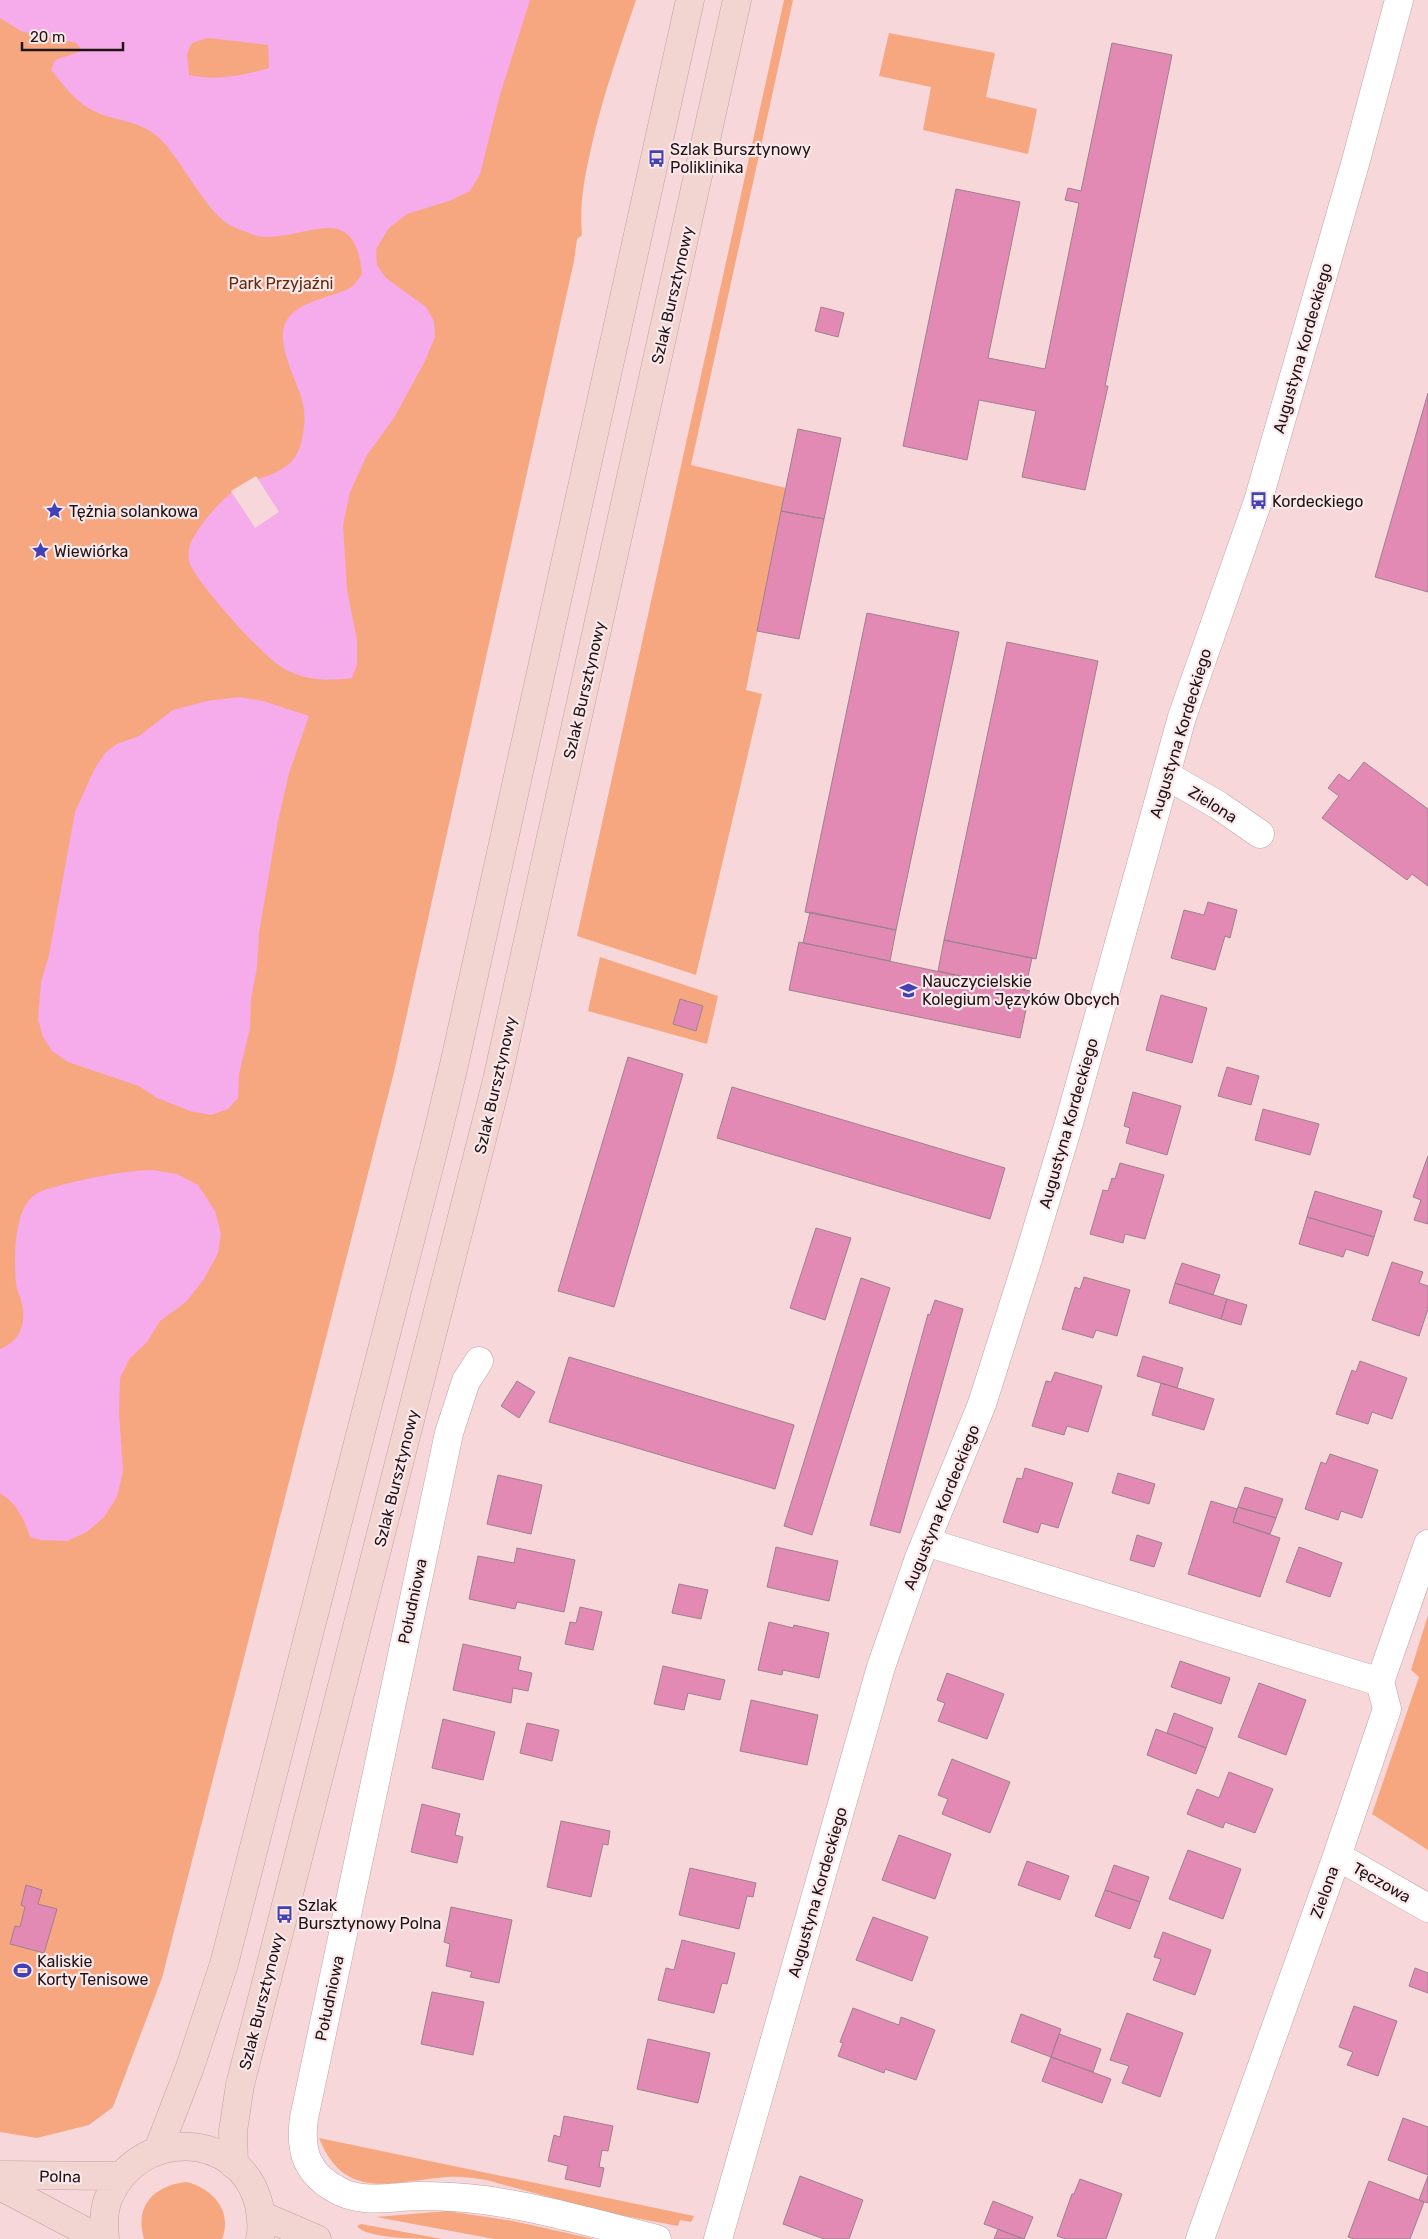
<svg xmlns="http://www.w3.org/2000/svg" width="1428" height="2239" viewBox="0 0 1428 2239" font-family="Rubik,sans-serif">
	<rect width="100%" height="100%" fill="#f7d7da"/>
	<path fill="#f6a780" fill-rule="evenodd" d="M0,0H636C620,48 603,95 592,144C585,175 579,203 582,235L577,239L574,261L394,1072L162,1978L113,2107L89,2125L37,2138L0,2132Z
		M784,0H793L691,465L786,488L746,690L762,694L696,975L577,936Z
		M889,33L995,53L986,97L1037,109L1028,154L923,130L931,87L879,76Z
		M600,957L718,996L707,1044L588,1011ZM680,999L703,1006L696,1031L673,1024Z
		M1428,1615V1850L1372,1814L1419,1677L1411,1670Z
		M319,2138L694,2216L691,2222L680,2220L678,2226L609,2213L486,2180C473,2178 460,2176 447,2177C393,2181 345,2203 319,2138Z
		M187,2182C213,2189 233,2211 222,2239H144C134,2205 155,2185 187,2182Z
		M447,2211L513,2221L594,2239H494L376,2217Z
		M361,2224L442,2239C423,2239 365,2239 357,2226Z"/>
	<path fill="#f6abea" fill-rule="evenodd" d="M0,0H530L499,98L480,174L470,191L449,201L407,214L389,228L376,249L377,265L386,278L426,307L434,321L435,337L425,361L394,418L367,455L350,492L343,525L347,590L357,640V665L352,678C329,681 304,681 283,668C262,656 199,585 190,564C187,559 189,547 191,542C201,523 218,503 235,490C255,476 286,477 298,452C304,437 306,419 303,404C298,380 271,339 289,317C303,300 331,298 350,288C355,285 358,279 362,274C355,200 310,238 265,237C255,237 245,231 236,228C208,219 182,158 158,137C140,121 118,121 98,113C77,104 65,87 51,70L55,60C64,56 74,55 82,50L76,43L21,31L0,18ZM208,38L268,45L269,68C242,76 217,81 189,75L187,54L192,43Z
		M239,697L263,701L309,716L289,773L278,821L259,933L257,967L251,1000L250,1028L239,1074L238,1098L228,1109L211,1115L190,1111L157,1098L139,1086L68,1062L52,1051L43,1037L38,1019L41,982L49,955L75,812L94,770L105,753L117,744L139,736L173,710L207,701Z
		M152,1170L177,1174L198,1185L215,1211L221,1234L218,1253L204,1279L186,1302L160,1321L147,1342L130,1358L120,1378L119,1414L123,1471L117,1497L104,1517L87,1532L67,1541L40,1540L30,1537C24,1518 17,1504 0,1493V1349C21,1341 26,1323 22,1303C20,1296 17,1291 16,1284C14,1260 13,1208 36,1194C44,1189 56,1187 65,1184C94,1177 122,1171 152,1170Z"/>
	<path fill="#f7d7da" d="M256,476L279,512L255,528L231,491Z"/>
	<path fill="#e28ab3" stroke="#9c828d" d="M1112,43L1172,55L1105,386H1108L1085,490L1022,477L1036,411L979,400L967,460L903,446L956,189L1020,202L988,358L1045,369L1079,203L1065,200L1068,188L1081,191Z
		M821,307L844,313L838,337L815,331Z
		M1428,393V592L1375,577Z
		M798,429L841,438L824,519L781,511Z
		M781,511L824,519L799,639L757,631Z
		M867,613L959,632L896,930L805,912Z
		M1007,642L1098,661L1036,959L944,940Z
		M1364,762L1428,809V886L1412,874L1407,880L1322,818L1339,796L1328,788L1339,774L1349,781Z
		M1208,902L1237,910L1230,938L1225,936L1215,970L1171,958L1184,910L1204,915Z
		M810,912L896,930L890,961L803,943Z
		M944,940L1032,958L1025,990L938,971Z
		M799,942L1030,991L1020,1038L789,990Z
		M1161,995L1207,1008L1192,1063L1146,1050Z
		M680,999L703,1006L696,1031L673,1024Z
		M628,1057L683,1074L614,1307L558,1291Z
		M1227,1067L1259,1076L1251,1105L1218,1096Z
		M732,1087L1005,1168L990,1219L717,1138Z
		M1133,1092L1181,1106L1167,1155L1126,1143L1130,1128L1124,1126Z
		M1263,1109L1319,1124L1310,1155L1255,1140Z
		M1428,1156V1224L1414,1220L1421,1200L1413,1197Z
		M1120,1163L1164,1175L1145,1239L1125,1234L1123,1243L1090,1234L1103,1190L1108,1191L1112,1178L1115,1179Z
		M1315,1191L1382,1211L1374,1237L1307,1217Z
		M1307,1217L1374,1237L1368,1256L1346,1249L1343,1257L1299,1244Z
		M816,1228L851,1238L825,1320L790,1308Z
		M1392,1262L1423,1272L1419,1283L1428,1286V1309L1419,1336L1372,1320Z
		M1182,1263L1220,1275L1213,1295L1175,1283Z
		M1084,1277L1130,1290L1117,1336L1096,1330L1093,1338L1062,1329L1075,1287L1080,1289Z
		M861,1278L890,1288L812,1535L784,1526Z
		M1175,1283L1227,1299L1221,1319L1169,1303Z
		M1227,1299L1247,1305L1241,1325L1221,1319Z
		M935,1300L963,1309L900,1533L870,1525L928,1314L930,1315Z
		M1143,1356L1183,1368L1177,1388L1137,1376Z
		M569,1357L794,1425L775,1489L549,1422Z
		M1360,1361L1407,1378L1392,1419L1372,1412L1368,1424L1336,1414L1352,1370L1356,1372Z
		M1055,1372L1102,1386L1088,1432L1067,1426L1064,1435L1032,1426L1046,1381L1051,1382Z
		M517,1381L535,1392L519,1418L501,1406Z
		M1161,1383L1214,1399L1204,1430L1152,1415Z
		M1330,1454L1378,1470L1362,1518L1341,1511L1338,1520L1305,1509L1321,1462L1326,1464Z
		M1025,1468L1073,1483L1058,1528L1041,1523L1038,1533L1003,1522L1017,1478L1022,1479Z
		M1118,1473L1155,1484L1149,1504L1112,1493Z
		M498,1475L542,1485L531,1534L487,1524Z
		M1245,1487L1283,1499L1276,1518L1238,1507Z
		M1211,1501L1237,1509L1233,1522L1280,1538L1260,1597L1188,1574Z
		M1238,1507L1276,1518L1270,1534L1233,1522Z
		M1137,1535L1162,1543L1154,1567L1130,1560Z
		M776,1547L838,1561L829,1601L767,1587Z
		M1299,1547L1342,1563L1330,1597L1286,1582Z
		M517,1548L575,1560L564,1612L517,1602L515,1609L469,1599L478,1556L514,1563Z
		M679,1584L708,1590L701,1619L672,1613Z
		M580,1607L602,1612L593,1650L565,1644L570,1622L576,1623Z
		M769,1622L793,1628L794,1625L829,1633L819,1678L783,1670L782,1675L758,1670Z
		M463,1644L521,1657L518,1670L532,1673L528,1691L513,1688L511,1703L453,1690Z
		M1180,1661L1230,1678L1221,1704L1171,1687Z
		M663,1666L725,1680L720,1700L688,1693L684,1710L654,1704Z
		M947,1673L1004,1694L987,1739L938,1721L945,1703L937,1700Z
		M1259,1683L1306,1700L1286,1755L1238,1737Z
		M751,1700L818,1715L807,1765L740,1751Z
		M1174,1713L1213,1728L1206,1748L1167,1733Z
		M443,1719L495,1732L483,1780L432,1768Z
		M527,1723L559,1730L552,1761L520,1753Z
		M1156,1729L1206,1748L1196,1774L1147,1755Z
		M952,1759L1010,1782L990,1833L942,1814L948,1799L938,1795Z
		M1229,1772L1273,1789L1255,1833L1225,1822L1223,1828L1187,1814L1197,1789L1219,1798Z
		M422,1804L460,1814L455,1835L463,1837L457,1863L411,1852Z
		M561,1821L610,1831L608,1845L603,1844L591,1897L547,1887Z
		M899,1835L951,1854L935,1899L882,1880Z
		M1188,1850L1241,1869L1223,1919L1169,1899Z
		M1027,1861L1069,1876L1060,1900L1018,1885Z
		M1114,1865L1149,1877L1140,1902L1105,1890Z
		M690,1868L756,1883L753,1897L747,1896L739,1929L679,1915Z
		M26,1885L42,1890L38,1904L57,1909L44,1953L10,1944L15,1926L20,1927L25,1907L21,1905Z
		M1105,1890L1140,1902L1130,1929L1095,1916Z
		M451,1907L512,1920L499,1983L470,1977L472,1972L446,1966L450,1944L444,1942Z
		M873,1917L928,1937L912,1981L856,1960Z
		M1163,1932L1211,1950L1195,1995L1153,1980L1161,1959L1154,1957Z
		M682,1940L735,1953L727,1984L722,1983L714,2013L658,2000L666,1968L674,1970Z
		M1415,1968L1428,1973V1993L1409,1986Z
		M432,1992L484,2002L473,2055L421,2044Z
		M1354,2006L1397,2021L1378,2076L1347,2065L1353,2052L1339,2047Z
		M853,2008L899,2025L901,2017L935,2030L916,2080L885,2069L884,2073L838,2056L843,2043L840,2042Z
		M1127,2013L1183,2033L1160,2097L1122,2083L1129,2066L1110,2060Z
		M1021,2014L1061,2029L1051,2057L1011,2042Z
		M1059,2034L1101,2049L1093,2072L1051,2057Z
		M648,2039L710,2053L698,2103L637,2089Z
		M1051,2057L1111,2079L1102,2103L1042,2081Z
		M564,2116L613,2126L608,2151L602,2150L599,2167L604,2168L600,2187L565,2179L568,2166L548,2161L554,2135L560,2137Z
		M1403,2118L1428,2127V2175L1388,2160Z
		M800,2176L863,2200L849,2239H824L783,2224Z
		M1428,2176V2203L1419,2200Z
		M1080,2179L1122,2194L1106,2239H1066L1057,2236L1072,2194H1074Z
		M1369,2181L1424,2202L1410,2239H1354L1348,2237Z
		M993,2201L1033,2217L1024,2239L984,2224Z
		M998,2229L1023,2239H994Z"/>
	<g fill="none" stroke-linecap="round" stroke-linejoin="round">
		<defs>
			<path id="street" d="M1166,775L1218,805L1260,834
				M479,1361L466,1381L449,1433L304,2118C299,2153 308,2176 341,2192C365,2203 391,2197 416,2196C438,2196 461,2197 484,2200C542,2208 600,2225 657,2239
				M926,1542L1380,1682
				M1337,1856L1428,1908
				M718,2239L881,1667L919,1558L982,1404L1028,1259L1069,1123L1182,717L1258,501L1355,164L1399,0
				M1200,2239L1337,1856L1387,1709L1380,1682L1428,1544"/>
			<path id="secondary" d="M158,2150L190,2067L224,1964L436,1140L454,1065L690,0
				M234,2165L233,2131L240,2085L497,1080L737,0
				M0,2175L120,2176
				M0,2186L100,2239
				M261,2215L317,2239
				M105,2239C104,2225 103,2210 109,2197C138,2128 240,2129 259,2205C261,2216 263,2228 260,2239"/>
		</defs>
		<use href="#street" stroke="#c0a2a6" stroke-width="29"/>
		<use href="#secondary" stroke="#c0a2a6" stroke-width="29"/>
		<use href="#street" stroke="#fff" stroke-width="28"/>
		<use href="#secondary" stroke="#f2d4d0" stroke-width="28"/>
	</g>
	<defs>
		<symbol id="bus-bare" viewBox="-9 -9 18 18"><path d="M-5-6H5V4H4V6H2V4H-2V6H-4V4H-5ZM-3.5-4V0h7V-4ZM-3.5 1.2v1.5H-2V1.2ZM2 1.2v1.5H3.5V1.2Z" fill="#4242b7" stroke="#fbe8ea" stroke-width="2.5" paint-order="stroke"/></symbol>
		<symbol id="sight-bare" viewBox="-9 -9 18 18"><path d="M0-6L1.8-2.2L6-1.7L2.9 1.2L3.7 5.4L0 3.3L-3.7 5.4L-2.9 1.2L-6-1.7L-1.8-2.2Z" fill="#4242b7" stroke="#fbe8ea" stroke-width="2.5" paint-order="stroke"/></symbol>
		<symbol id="school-bare" viewBox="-9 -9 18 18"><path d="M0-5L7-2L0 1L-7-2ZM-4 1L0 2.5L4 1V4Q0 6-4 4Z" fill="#4242b7" stroke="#fbe8ea" stroke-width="2.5" paint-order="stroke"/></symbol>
		<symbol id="stadium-bare" viewBox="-9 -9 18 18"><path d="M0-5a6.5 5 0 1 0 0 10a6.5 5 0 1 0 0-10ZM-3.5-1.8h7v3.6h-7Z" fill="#4242b7" stroke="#fbe8ea" stroke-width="2.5" paint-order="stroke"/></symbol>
	</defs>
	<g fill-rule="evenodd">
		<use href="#bus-bare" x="644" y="146" width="25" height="25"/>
		<use href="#bus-bare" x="1246" y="488" width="25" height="25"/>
		<use href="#sight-bare" x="42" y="498" width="25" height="25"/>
		<use href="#sight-bare" x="28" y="538" width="25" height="25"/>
		<use href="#school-bare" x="896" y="978" width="25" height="25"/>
		<use href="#bus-bare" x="272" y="1902" width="25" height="25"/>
		<use href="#stadium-bare" x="10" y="1958" width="25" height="25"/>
	</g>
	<g text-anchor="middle" stroke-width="4.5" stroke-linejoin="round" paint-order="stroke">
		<g font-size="16" fill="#1f1416" stroke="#fbe8ea" text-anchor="start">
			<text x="670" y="155">Szlak Bursztynowy<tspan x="670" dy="18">Poliklinika</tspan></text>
			<text x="1272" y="507">Kordeckiego</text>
			<text x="69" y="517">Tężnia solankowa</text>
			<text x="54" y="557">Wiewiórka</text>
			<text x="922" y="987">Nauczycielskie<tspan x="922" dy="18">Kolegium Języków Obcych</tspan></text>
			<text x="298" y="1911">Szlak<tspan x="298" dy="18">Bursztynowy Polna</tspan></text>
			<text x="37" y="1967">Kaliskie<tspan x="37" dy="18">Korty Tenisowe</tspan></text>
		</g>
		<g font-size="16" fill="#612b0c" stroke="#fbe8ea">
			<text x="281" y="289">Park Przyjaźni</text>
		</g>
		<g font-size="16" fill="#1f1416" stroke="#fbe8ea">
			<text transform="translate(672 295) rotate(-77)" y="6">Szlak Bursztynowy</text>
			<text transform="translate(1302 348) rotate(-74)" y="6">Augustyna Kordeckiego</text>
			<text transform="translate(584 690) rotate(-77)" y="6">Szlak Bursztynowy</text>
			<text transform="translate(1180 733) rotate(-73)" y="6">Augustyna Kordeckiego</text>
			<text transform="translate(1213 804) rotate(32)" y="6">Zielona</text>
			<text transform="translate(495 1085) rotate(-77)" y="6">Szlak Bursztynowy</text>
			<text transform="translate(1068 1123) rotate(-74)" y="6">Augustyna Kordeckiego</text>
			<text transform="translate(396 1478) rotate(-76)" y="6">Szlak Bursztynowy</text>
			<text transform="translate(941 1507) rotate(-68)" y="6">Augustyna Kordeckiego</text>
			<text transform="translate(412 1601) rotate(-78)" y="6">Południowa</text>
			<text transform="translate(1382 1882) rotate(30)" y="6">Tęczowa</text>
			<text transform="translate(817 1892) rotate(-74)" y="6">Augustyna Kordeckiego</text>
			<text transform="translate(1324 1892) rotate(-70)" y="6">Zielona</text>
			<text transform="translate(329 1998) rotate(-78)" y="6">Południowa</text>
			<text transform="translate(261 2001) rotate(-76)" y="6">Szlak Bursztynowy</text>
			<text transform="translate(60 2176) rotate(1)" y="6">Polna</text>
		</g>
	</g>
	<path d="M22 42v8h101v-8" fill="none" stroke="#1f1416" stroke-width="2.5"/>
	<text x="30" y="42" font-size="15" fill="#1f1416" stroke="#fbe8ea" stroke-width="4" paint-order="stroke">20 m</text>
</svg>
